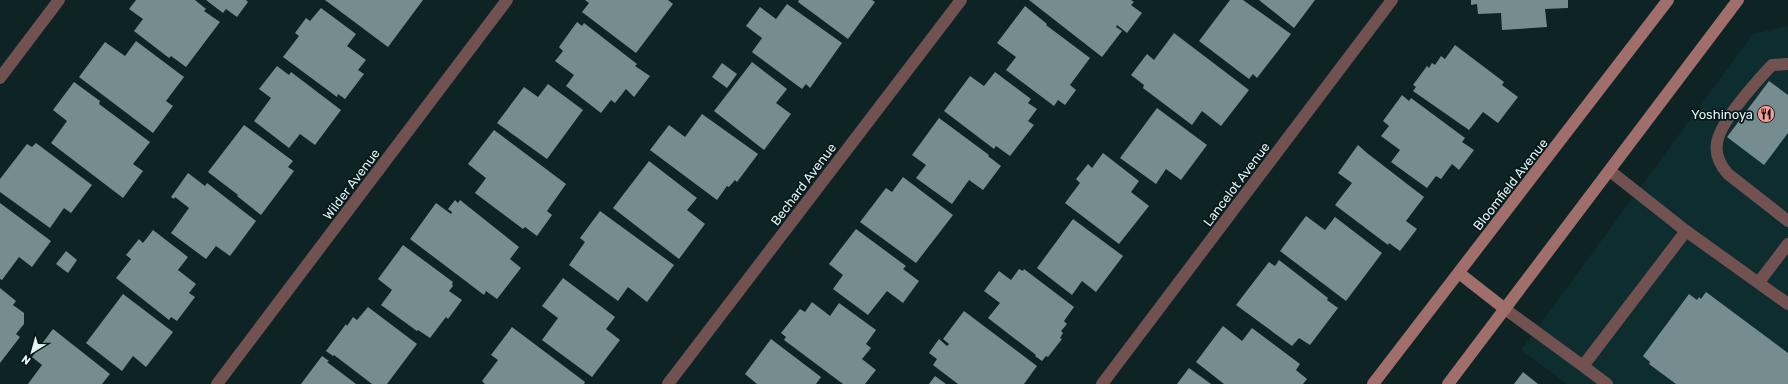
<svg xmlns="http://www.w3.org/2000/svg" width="1788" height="384" viewBox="0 0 1788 384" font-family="Rubik,sans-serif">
	<rect width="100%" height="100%" fill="#0e2324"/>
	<path fill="#0d2d2f" d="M1788,26V384H1567L1521,350L1753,34Z"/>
	<path fill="#768d8f" d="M136,0H195L206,9L204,11L220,22L186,67L171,56L169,58L134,31L143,19L129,9Z
		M206,0H246L248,2L237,17L226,9L223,13Z
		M325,0H423L388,47Z
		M585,0H668L673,4L636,53L582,12L589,3Z
		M799,0H872L875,2L848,39L798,2Z
		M1029,0H1131L1134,2L1131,5L1142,13L1127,33L1117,25L1116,27L1122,31L1102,57Z
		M1230,0H1243L1291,34L1257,78L1253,74L1249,79L1199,41Z
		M1259,0H1315L1294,28Z
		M1471,0H1568V8L1545,9L1547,27L1502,30L1501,13L1478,14L1477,4L1471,5Z
		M787,4L842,43L810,88L806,84L802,89L752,52L762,38L746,26L760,7L776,19Z
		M1025,6L1047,24L1046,25L1090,58L1070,85L1076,90L1065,105L1058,100L1054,106L1006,70L1016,57L997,43Z
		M321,8L356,34L347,46L366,60L358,70L364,74L345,99L338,94L337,97L283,57L299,36L295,33L306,18L310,21Z
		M577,22L582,26L584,23L637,64L635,66L650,76L634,97L626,89L615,103L611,100L601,113L566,86L574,75L555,61L563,51L559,47Z
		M1174,33L1249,90L1221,126L1202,111L1192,125L1143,88L1144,85L1131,75L1147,54L1154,60Z
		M136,41L184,77L166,101L173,106L153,133L79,77L105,42L125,56Z
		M1455,45L1504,82L1502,85L1518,97L1498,123L1483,112L1469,130L1413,91L1416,87L1413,85L1427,66L1429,68L1432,63L1435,65L1441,56L1445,59Z
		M752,62L787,89L776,103L791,114L764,150L714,111Z
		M722,63L737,74L727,88L712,77Z
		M277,66L289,75L291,72L341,110L315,145L300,134L289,148L254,121L271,98L259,89Z
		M995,72L1031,99L1028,103L1037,109L1028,121L1034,125L1010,156L996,146L994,149L944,111L970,76L984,86Z
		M1769,81L1788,95V133L1764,165L1727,137Z
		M74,82L100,101L99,104L150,142L133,164L143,171L123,198L51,143L67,121L53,110Z
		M548,84L583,110L547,159L497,123L524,87L538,97Z
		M1402,95L1409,101L1411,98L1465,138L1462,142L1474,150L1459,170L1452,164L1441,179L1436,176L1427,188L1391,162L1400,150L1381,136L1389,126L1383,121Z
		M1157,108L1207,145L1181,180L1166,169L1156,184L1120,158Z
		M702,114L758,154L737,182L735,180L729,187L727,186L717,200L650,150L669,125L685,137Z
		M939,118L989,155L988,156L1001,166L983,190L969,180L952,204L916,178L926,165L912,155Z
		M244,125L293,161L288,167L294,171L261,215L237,196L238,195L208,172Z
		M494,130L566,184L547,211L552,215L537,236L525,227L523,229L475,193L486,178L468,164Z
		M36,143L92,185L71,213L64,208L50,228L0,192V179L27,144L32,147Z
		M1358,145L1367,153L1424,197L1406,221L1417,229L1400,251L1389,243L1388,245L1335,205L1352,183L1338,173Z
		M1103,153L1139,181L1131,192L1149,206L1119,244L1065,203L1080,183L1076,179L1088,164L1092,168Z
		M649,161L697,198L687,210L705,224L679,259L613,208Z
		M188,173L205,186L207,183L256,221L230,256L216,246L206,259L171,233L189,208L175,197L174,199L171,197Z
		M903,177L953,215L916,263L860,222L886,188L892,192Z
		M455,200L458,203L460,200L519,247L510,259L521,268L497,299L486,291L484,295L410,239L436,203L451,214L452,212L448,209Z
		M0,203L51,241L32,267L19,257L2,280L0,279Z
		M600,211L674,265L647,302L628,287L618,301L569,265L585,242L580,238Z
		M1306,216L1325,230L1335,217L1382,253L1346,301L1280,251Z
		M1073,219L1123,256L1096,292L1082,281L1072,295L1037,268Z
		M856,229L906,266L903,269L919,281L903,303L887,291L868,315L833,289L843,275L829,264Z
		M153,230L188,257L178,270L196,284L189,293L195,297L177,321L171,317L169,320L116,278L131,259L126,255L139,239L143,243Z
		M403,245L453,282L452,284L453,286L449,291L462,300L448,319L446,317L430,338L418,330L417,331L381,305L392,290L378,279Z
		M66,251L77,260L68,273L56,264Z
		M1279,260L1328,298L1327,300L1338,308L1310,345L1299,338L1292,346L1236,305L1269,262L1275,266Z
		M1019,269L1023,271L1024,269L1074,307L1064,321L1067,324L1061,331L1063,333L1060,338L1062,339L1048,357L1046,356L1042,361L1035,356L1036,355L988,318L1000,303L984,291L999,271L1011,280Z
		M563,278L615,317L606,329L620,340L592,377L542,340L558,318L542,306Z
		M0,288L16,301L13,305L24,313V324L16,334L20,337L0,363Z
		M1706,292L1788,353V384H1676L1649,364L1650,362L1643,356L1689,294L1697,300L1699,297L1701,299Z
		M123,294L173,332L146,367L133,356L122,371L86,343Z
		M812,302L830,316L839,303L876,330L866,344L871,348L862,359L876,370L865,384H843L784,340L786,337L781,333L800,309L805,312Z
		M368,307L417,344L387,384H372L334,355L333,356L326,351L346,324L347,326L353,317L357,320Z
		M964,311L1037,366L1024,384H958L933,365L937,359L929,353L939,339L947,346L949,344L943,339Z
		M1223,326L1242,341L1252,328L1300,364L1296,370L1307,379L1303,384H1224L1196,362Z
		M512,327L585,382L584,384H485L482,381L498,360L491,355Z
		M53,329L110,374L102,384H28L42,365L32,357Z
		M771,339L821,377L816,384H757L745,374Z
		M322,356L329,361L327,362L356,384H301Z
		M1189,368L1211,384H1177Z
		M1523,372L1538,384H1514Z
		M935,376L946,384H929Z"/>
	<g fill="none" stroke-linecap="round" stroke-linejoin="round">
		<path stroke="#715250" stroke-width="12" d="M1788,64L1772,65C1757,81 1720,121 1717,143C1715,155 1720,165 1728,174L1788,221
			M1610,171L1686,231
			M1759,282L1788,244
			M1505,309L1583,366
			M1607,384L1583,366L1686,231L1788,304"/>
		<path stroke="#715250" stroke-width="12" d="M0,78L59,0
			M217,384L507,0
			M668,384L961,0
			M1102,384L1392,0"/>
		<path stroke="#a06f6b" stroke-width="12" d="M1459,273L1505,309
			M1373,384L1668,0
			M1448,384L1738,0"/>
	</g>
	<defs>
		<symbol id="restaurant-disc" viewBox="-11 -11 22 22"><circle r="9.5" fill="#f59c95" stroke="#05191b"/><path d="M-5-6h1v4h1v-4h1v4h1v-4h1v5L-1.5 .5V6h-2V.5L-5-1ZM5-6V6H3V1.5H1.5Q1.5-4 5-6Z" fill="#111"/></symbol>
	</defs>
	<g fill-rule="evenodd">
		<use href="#restaurant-disc" x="1756" y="104" width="20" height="20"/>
	</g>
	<g text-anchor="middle" stroke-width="3.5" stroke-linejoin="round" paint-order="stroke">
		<g font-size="13" fill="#e5f2f3" stroke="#05191b" text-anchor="end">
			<text x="1753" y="119">Yoshinoya</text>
		</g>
		<g font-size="13" fill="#e5f2f3" stroke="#05191b">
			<text transform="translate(351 184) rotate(-53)" y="5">Wilder Avenue</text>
			<text transform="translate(803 184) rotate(-53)" y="5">Bechard Avenue</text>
			<text transform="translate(1236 184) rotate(-53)" y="5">Lancelot Avenue</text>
			<text transform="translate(1510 184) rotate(-52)" y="5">Bloomfield Avenue</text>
		</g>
	</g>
	<g transform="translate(32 352) rotate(217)" stroke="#05191b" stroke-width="3" paint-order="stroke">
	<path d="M0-3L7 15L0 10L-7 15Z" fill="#e5f2f3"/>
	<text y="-6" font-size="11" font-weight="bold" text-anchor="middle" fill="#e5f2f3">N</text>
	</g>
</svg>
